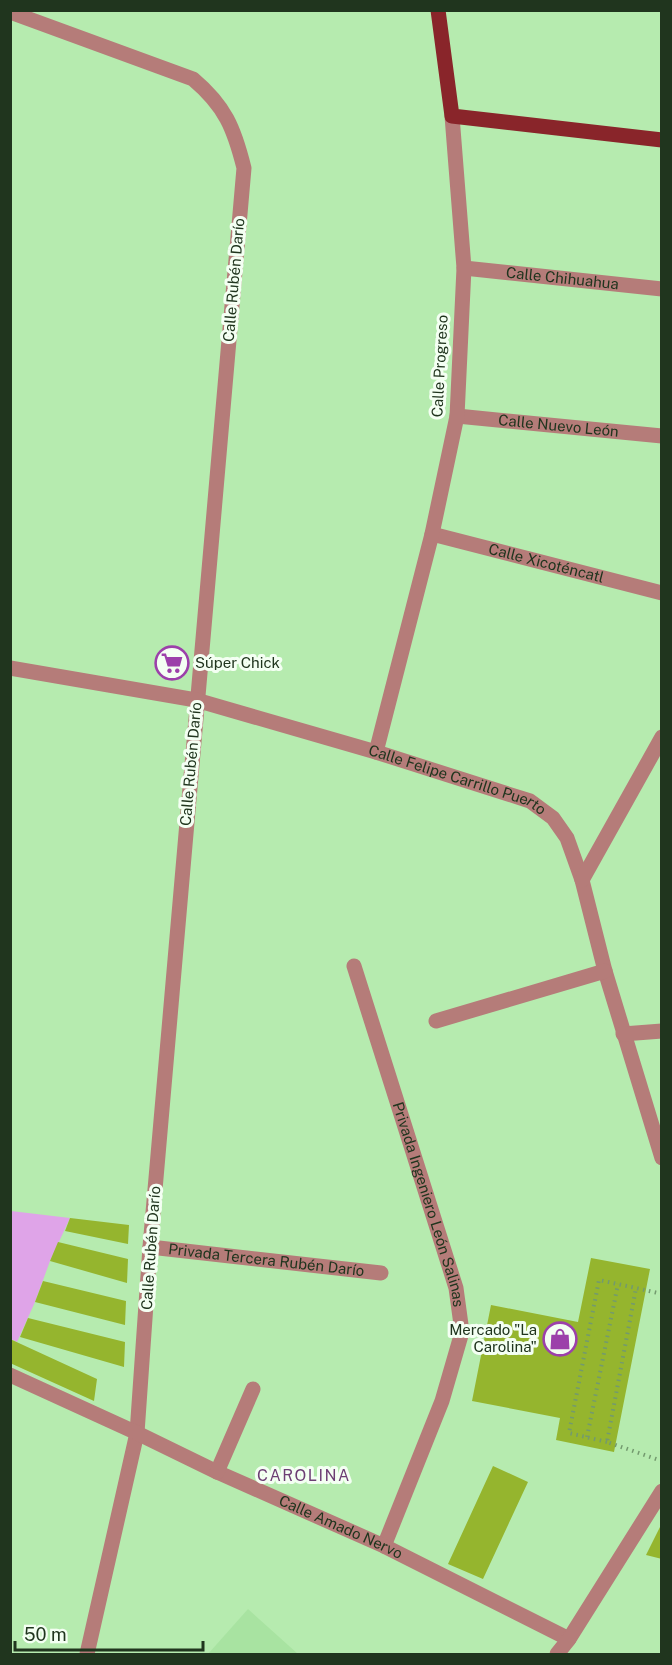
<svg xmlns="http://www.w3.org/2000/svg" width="672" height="1665" viewBox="0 0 672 1665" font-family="'Public Sans',sans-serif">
	<rect width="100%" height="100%" fill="#b6ebaf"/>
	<path fill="#a8e3a1" d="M248,1609L298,1654H208Z"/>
	<path fill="#dfa4e8" d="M11,1211L70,1218L50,1261L35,1302L17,1342L11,1339Z"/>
	<path fill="#95b52e" d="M70,1218L129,1225L128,1244L65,1231Z
		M58,1242L128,1259L127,1283L50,1261Z
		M591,1258L650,1269L614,1452L556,1440L560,1418L472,1401L491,1305L578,1322Z
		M43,1281L126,1301L125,1325L35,1302Z
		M28,1318L125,1342L124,1367L20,1337Z
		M10,1339L97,1379L94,1401L10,1363Z
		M493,1466L528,1482L483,1579L448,1564Z
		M662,1523V1559L646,1555Z"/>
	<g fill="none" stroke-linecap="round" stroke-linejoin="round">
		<path stroke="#739a6e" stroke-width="4" stroke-dasharray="1.5 4.5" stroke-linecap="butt" d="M662,1294L636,1288L607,1442L662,1461
			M587,1437L618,1284
			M607,1442L569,1433L599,1280L636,1288"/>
		<g stroke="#b57c79" stroke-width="15">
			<path d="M10,12L193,79C225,106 234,128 244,168L150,1247L137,1433L87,1654"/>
			<path id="s1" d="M464,268L662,289"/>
			<path id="s2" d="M457,416L662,436"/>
			<path id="s3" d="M432,534L662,593"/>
			<path id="s4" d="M10,668L196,700L376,752L530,801L553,818L567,838L582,880L605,971L662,1158"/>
			<path d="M376,752L432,534L457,416L464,268L452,116"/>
			<path d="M582,880L662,737"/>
			<path id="s5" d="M354,966L456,1288L462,1332L442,1401L384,1546"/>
			<path d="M436,1021L605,971"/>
			<path d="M623,1034L662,1031"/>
			<path id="s6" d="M150,1247L381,1273"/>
			<path id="s7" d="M10,1375L137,1433L217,1472L384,1546L569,1639"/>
			<path d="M217,1472L253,1389"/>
			<path d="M557,1654L569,1639L662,1491"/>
		</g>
		<path stroke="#89252a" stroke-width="15" d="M438,10L452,116L662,140"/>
	</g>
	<defs>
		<symbol id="supermarket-ring" viewBox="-11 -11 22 22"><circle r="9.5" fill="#f4fff3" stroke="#9c40aa" stroke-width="1.5"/><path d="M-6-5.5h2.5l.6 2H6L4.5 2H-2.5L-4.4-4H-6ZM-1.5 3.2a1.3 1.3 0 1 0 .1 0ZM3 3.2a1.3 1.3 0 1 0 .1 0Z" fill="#9c40aa"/></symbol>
		<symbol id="shop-ring" viewBox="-11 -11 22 22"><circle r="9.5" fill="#f4fff3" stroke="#9c40aa" stroke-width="1.5"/><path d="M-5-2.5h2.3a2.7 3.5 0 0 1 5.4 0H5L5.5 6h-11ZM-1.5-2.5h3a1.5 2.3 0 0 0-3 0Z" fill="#9c40aa"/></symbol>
	</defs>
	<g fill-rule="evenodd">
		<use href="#supermarket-ring" x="153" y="644" width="38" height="38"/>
		<use href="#shop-ring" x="541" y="1320" width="38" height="38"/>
	</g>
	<g text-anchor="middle" stroke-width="6" stroke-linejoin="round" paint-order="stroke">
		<g font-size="15" fill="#20351e" stroke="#f4fff3">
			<text dy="5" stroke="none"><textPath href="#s1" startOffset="99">Calle Chihuahua</textPath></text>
			<text transform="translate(234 280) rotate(-85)" y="5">Calle Rubén Darío</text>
			<text transform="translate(440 366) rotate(-87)" y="5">Calle Progreso</text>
			<text dy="5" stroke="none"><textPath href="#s2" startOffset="102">Calle Nuevo León</textPath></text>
			<text dy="5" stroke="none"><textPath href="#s3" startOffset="118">Calle Xicoténcatl</textPath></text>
			<text transform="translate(191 764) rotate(-85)" y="5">Calle Rubén Darío</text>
			<text dy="5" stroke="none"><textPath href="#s4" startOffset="462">Calle Felipe Carrillo Puerto</textPath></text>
			<text dy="5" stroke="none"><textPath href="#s5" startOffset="250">Privada Ingeniero León Salinas</textPath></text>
			<text transform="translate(151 1248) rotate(-86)" y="5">Calle Rubén Darío</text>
			<text dy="5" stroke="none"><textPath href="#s6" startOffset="117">Privada Tercera Rubén Darío</textPath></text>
			<text dy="5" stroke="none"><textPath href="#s7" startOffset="364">Calle Amado Nervo</textPath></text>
		</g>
		<g font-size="15" fill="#20351e" stroke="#f4fff3" text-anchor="start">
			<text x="195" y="668">Súper Chick</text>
			<text x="537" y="1335" text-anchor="end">Mercado "La<tspan x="537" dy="17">Carolina"</tspan></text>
		</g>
		<g font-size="16" letter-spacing="1.5" fill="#6c3e74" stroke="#f4fff3">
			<text x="304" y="1481">CAROLINA</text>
		</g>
	</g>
	<rect width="672" height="1665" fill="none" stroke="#20351e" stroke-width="24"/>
	<path d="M15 1641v9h188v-9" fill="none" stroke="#20351e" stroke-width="3"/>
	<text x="24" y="1641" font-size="18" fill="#20351e" stroke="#f4fff3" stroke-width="4.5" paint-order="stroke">50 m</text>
</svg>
